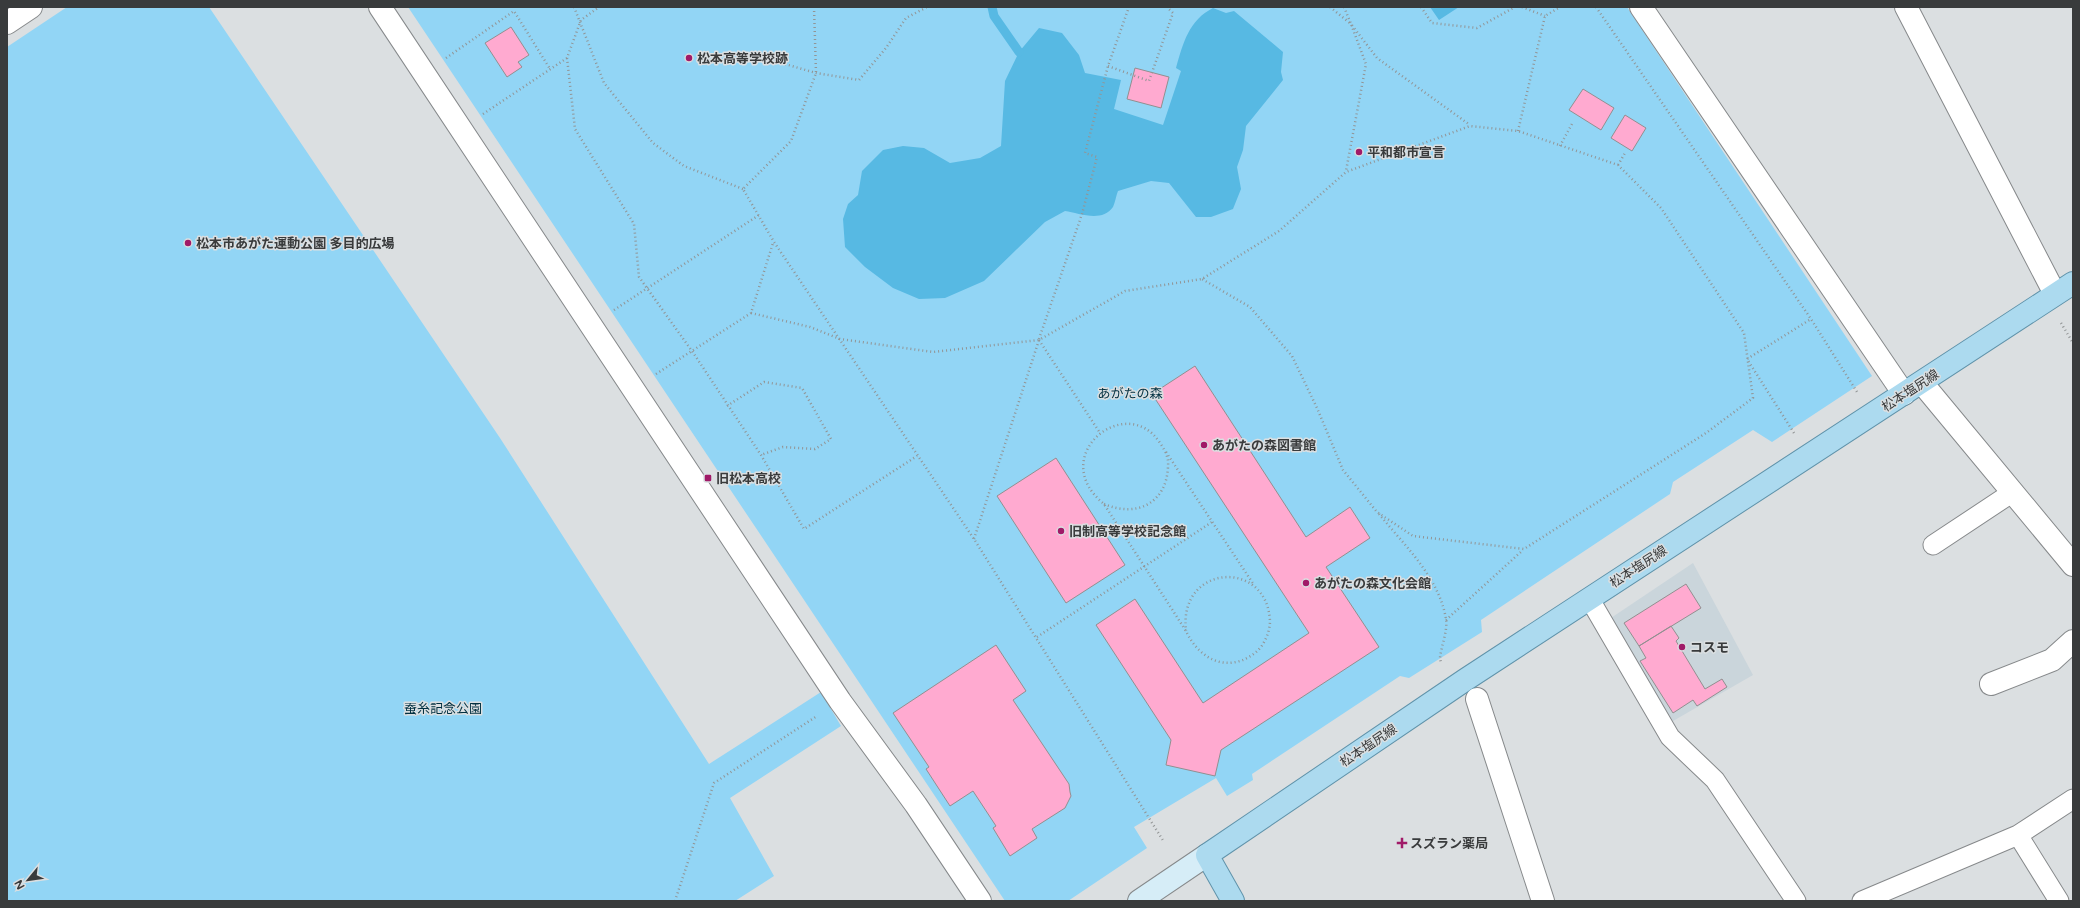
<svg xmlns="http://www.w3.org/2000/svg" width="2080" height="908" viewBox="0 0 2080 908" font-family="'Varela Round','Noto Sans JP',sans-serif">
	<rect width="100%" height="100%" fill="#dbdfe1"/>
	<path fill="#cad5db" d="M1693,563L1753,675L1673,721L1608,620Z"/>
	<path fill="#92d5f5" d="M67,7H209L500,438L709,764L821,692L841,726L730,798L774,876L735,901H7V47Z
		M408,7H1627L1872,376L1772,442L1753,430L1673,482L1670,494L1481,620L1482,632L1409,678L1400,676L1252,774L1253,780L1227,796L1216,778L1134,827L1147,848L1068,901H1005Z"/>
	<path fill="#57b9e3" d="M1430,7H1459L1439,20Z
		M1213,8L1226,13L1234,11L1283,52L1281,72L1283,80L1246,126L1243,150L1237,167L1241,189L1233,209L1211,217H1196L1169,183L1151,181L1118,191C1116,196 1115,203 1113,207C1102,223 1079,213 1065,211L1045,222L984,281L945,298L919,299L893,288L865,267L845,247L843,219L848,204L858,195L862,171L883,150L903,146L924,148L950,163L980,158L1001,146L1005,81L1019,52L1039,28L1062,33L1079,55L1085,73L1121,80L1114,109L1163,125L1181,71L1176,68C1183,43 1189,20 1213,8Z"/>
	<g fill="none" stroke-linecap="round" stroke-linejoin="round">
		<path stroke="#57b9e3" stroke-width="9" d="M992,7L994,16L1019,52"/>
	</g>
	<path fill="#ffaad0" stroke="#928f90" d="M511,27L529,55L518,62L522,67L507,77L485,43Z
		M1135,68L1169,77L1161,108L1127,99Z
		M1583,89L1614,108L1601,130L1569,110Z
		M1625,115L1646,128L1632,151L1611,138Z
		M1195,366L1306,537L1350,507L1370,538L1326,567L1379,647L1221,750L1215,776L1166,765L1171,740L1096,625L1135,599L1203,703L1309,633L1152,394Z
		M1056,458L1125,565L1066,603L997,496Z
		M1686,584L1701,608L1639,646L1624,623Z
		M1671,626L1679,638L1676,641L1705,689L1722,679L1727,687L1697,706L1693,700L1673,713L1640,661L1646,658L1639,646Z
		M996,645L1026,691L1013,700L1069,784L1070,792L1071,796L1065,808L1032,829L1037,838L1010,856L993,828L996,826L973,791L950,806L926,769L929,767L893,713Z"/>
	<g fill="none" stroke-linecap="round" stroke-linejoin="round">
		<defs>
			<path id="lane" d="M1933,545L2013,492
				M1589,598L1670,737L1715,780L1796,901
				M2018,835L2059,901
				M1862,901L2018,835L2073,799"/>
			<path id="street" d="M380,7L840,701L916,805L980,901
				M1641,7L1904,394
				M1906,7L2055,294
				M7,23L31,7
				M1922,383L2073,565
				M1991,684L2052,660L2073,641
				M1477,699L1543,901"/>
			<path id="secondary" d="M1139,901L1207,855"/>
			<path id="primary" d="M1233,901L1207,855L1465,680L2073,283"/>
		</defs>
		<use href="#lane" stroke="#86898b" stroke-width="21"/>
		<use href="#street" stroke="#86898b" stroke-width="24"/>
		<use href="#secondary" stroke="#86898b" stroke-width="24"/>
		<use href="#primary" stroke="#6093aa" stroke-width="24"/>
		<path stroke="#929596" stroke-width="2.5" stroke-dasharray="1 3" stroke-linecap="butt" d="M574,7L604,83L653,143L684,166L743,189
			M814,7L816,73L791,141L743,189L774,242L974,539L1164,842
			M1330,7L1351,24L1366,64L1346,171
			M1344,7L1351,24L1377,58L1470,125
			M1421,7L1432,23L1477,28L1515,7
			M1522,7L1545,16
			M1596,7L1811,319L1857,392
			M446,58L514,11L550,69
			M567,58L575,129L634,224L639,277L692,351L761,455L804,529L917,456
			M785,64L816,73L859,80L886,48L906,18L927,7
			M1108,66L1149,81L1173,13L1167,7
			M483,114L567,58L581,20L599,7
			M1518,131L1545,16L1560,7
			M1560,146L1573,122
			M1618,165L1625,153
			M614,310L759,215
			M751,313L810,327L840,339L933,352L1039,340
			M2061,323L2073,343
			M1039,339L1082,214L1097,157L1085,153L1108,66L1129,7
			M1039,340L1100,433
			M656,374L751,313L773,243
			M727,406L764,382L802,388L831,439L815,449L783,447L761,455
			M1794,433L1747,359L1811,319
			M1166,452L1254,585
			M1104,504C1137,518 1167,503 1168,466C1169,458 1165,450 1160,443C1127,391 1045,456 1104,504L1186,631C1199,659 1227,674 1255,653C1264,646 1270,632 1270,621C1267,558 1178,564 1186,631
			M1379,514C1404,545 1439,577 1446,619C1448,630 1441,647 1440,658L1441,663
			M974,539L1039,340L1125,291L1202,279L1279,231L1346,172L1470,126L1518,131L1618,165L1661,208L1744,333L1753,398L1706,433L1524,549L1413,536L1377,512L1343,470L1317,408L1292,356L1250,307L1202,279
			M1446,620L1523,550
			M1037,637L1212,522
			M675,901L714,783L817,716"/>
		<use href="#lane" stroke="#fff" stroke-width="19"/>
		<use href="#street" stroke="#fff" stroke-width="22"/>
		<use href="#secondary" stroke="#d6edf7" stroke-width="22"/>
		<use href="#primary" stroke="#acdaef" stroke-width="22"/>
	</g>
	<g fill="#a01a68" stroke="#dbdfe1" stroke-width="1.5">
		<circle cx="689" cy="58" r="4"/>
		<circle cx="1359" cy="152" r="4"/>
		<circle cx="188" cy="243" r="4"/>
		<circle cx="1204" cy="445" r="4"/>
		<rect x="704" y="474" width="8" height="8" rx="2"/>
		<circle cx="1061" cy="531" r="4"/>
		<circle cx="1306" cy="583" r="4"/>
		<circle cx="1682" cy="647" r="4"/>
		<path d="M1400 837h4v4h4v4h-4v4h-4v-4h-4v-4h4z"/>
	</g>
	<g text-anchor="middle" stroke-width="3" stroke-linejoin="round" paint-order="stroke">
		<g font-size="13" font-weight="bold" fill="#393b3c" stroke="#dbdfe1" text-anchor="start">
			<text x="697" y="63">松本高等学校跡</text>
			<text x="1367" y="157">平和都市宣言</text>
			<text x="196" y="248">松本市あがた運動公園 多目的広場</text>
			<text x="1212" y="450">あがたの森図書館</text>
			<text x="716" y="483">旧松本高校</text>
			<text x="1069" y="536">旧制高等学校記念館</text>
			<text x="1314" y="588">あがたの森文化会館</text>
			<text x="1690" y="652">コスモ</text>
			<text x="1410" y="848">スズラン薬局</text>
		</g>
		<g font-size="13" fill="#393b3c" stroke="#dbdfe1">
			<text transform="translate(1910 390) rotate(-33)" y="5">松本塩尻線</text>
			<text transform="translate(1638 566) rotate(-33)" y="5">松本塩尻線</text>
			<text transform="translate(1368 745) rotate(-34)" y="5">松本塩尻線</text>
		</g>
		<g font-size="13" fill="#023041" stroke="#dbdfe1">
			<text x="1130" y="398">あがたの森</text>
			<text x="443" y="713">蚕糸記念公園</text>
		</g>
	</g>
	<rect width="2080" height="908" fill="none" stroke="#393b3c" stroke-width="16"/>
	<g transform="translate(28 880) rotate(241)" stroke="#dbdfe1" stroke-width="3" paint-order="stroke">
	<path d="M0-3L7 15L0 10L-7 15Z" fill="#393b3c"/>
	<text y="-6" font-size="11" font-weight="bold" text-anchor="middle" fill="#393b3c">N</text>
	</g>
</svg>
